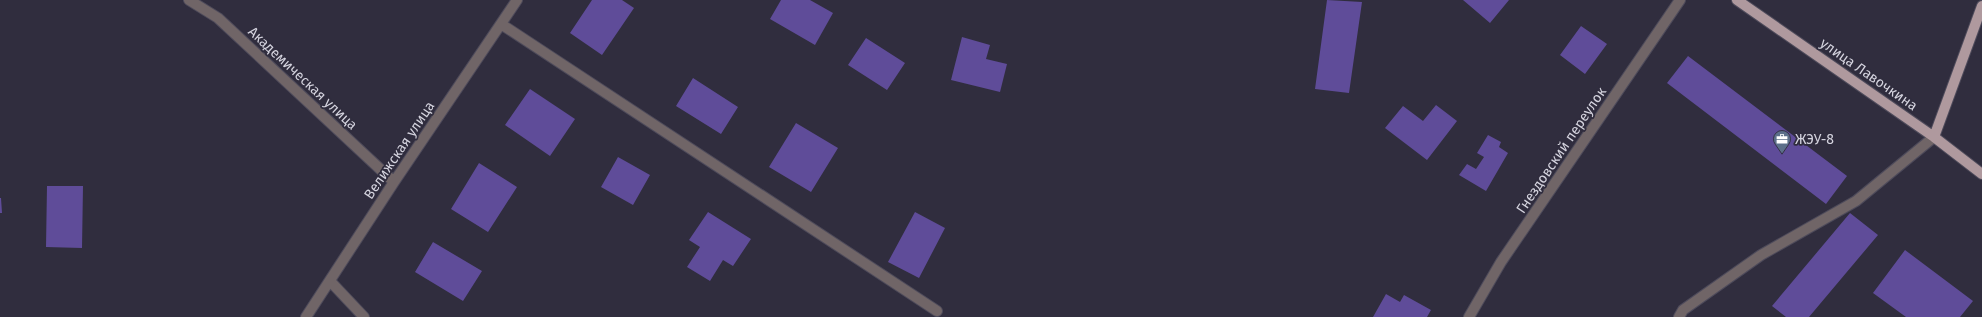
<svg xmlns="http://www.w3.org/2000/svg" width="1982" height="317" viewBox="0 0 1982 317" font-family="'Fira Sans',sans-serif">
	<rect width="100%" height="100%" fill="#302d3e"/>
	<path fill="#5f4c99" d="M592,0H622L634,8L602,55L570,33Z
		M781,0H810L833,13L815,45L770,19Z
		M1327,0L1362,2L1349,93L1315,89Z
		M1463,0H1509L1490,23Z
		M1581,26L1607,44L1585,74L1560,55Z
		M962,37L990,45L986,59L1007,64L1000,92L951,80Z
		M866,38L905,63L887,90L848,65Z
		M1688,56L1847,176L1826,204L1667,83Z
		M693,78L738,107L721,134L676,106Z
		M530,89L575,119L550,156L505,125Z
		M1436,105L1457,121L1427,160L1385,128L1403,106L1423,121Z
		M796,123L838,148L811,192L769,167Z
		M1488,135L1501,142L1499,147L1508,153L1486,191L1459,175L1467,164L1476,169L1484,157L1477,153Z
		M618,157L650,175L633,205L601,187Z
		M479,163L517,187L488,232L451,209Z
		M47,186H83L82,248L46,247Z
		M0,198H1L2,213H0Z
		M708,212L751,239L733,266L723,260L710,281L687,267L700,247L689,240Z
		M915,212L945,228L919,278L888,262Z
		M1850,213L1878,235L1809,317H1786L1772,306Z
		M433,242L482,271L463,301L415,272Z
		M1905,250L1973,301L1960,317H1906L1873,293Z
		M1386,294L1400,302L1404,295L1431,310L1427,317H1373Z"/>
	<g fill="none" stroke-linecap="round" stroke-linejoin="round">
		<defs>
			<path id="minor" d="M189,0L218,18L394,182
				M501,24L937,311
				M330,281L364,317
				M306,317L394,182L517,0
				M1469,317L1501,262L1680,0
				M1679,317L1683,310L1761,255L1856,201L1934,137"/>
			<path id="major" d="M1737,0L1934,137L1982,174
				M1934,137L1982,6"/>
		</defs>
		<use href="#minor" stroke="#4e4b5b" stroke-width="12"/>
		<use href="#major" stroke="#4e4b5b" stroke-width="12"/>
		<use href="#minor" stroke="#706567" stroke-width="10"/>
		<use href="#major" stroke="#af999e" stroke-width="10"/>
	</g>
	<defs>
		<symbol id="office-pin" viewBox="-11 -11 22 30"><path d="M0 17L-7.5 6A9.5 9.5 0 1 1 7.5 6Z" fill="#5c6f8a" stroke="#302d3e"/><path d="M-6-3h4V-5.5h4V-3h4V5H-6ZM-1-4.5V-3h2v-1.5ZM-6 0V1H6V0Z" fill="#fff"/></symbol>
	</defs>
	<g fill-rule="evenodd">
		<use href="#office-pin" x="1772" y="129" width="20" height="27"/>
	</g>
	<g text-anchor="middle" stroke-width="3.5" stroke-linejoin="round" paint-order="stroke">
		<g font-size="14" fill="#d5d4df" stroke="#302d3e">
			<text transform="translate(1869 74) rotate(35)" y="5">улица Лавочкина</text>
			<text transform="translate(303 78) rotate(43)" y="5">Академическая улица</text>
			<text transform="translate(399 150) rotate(-56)" y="5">Велижская улица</text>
			<text transform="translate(1561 150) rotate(-56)" y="5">Гнездовский переулок</text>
		</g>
		<g font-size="14" fill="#d5d4df" stroke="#302d3e" text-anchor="start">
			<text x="1795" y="144">ЖЭУ-8</text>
		</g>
	</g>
</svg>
